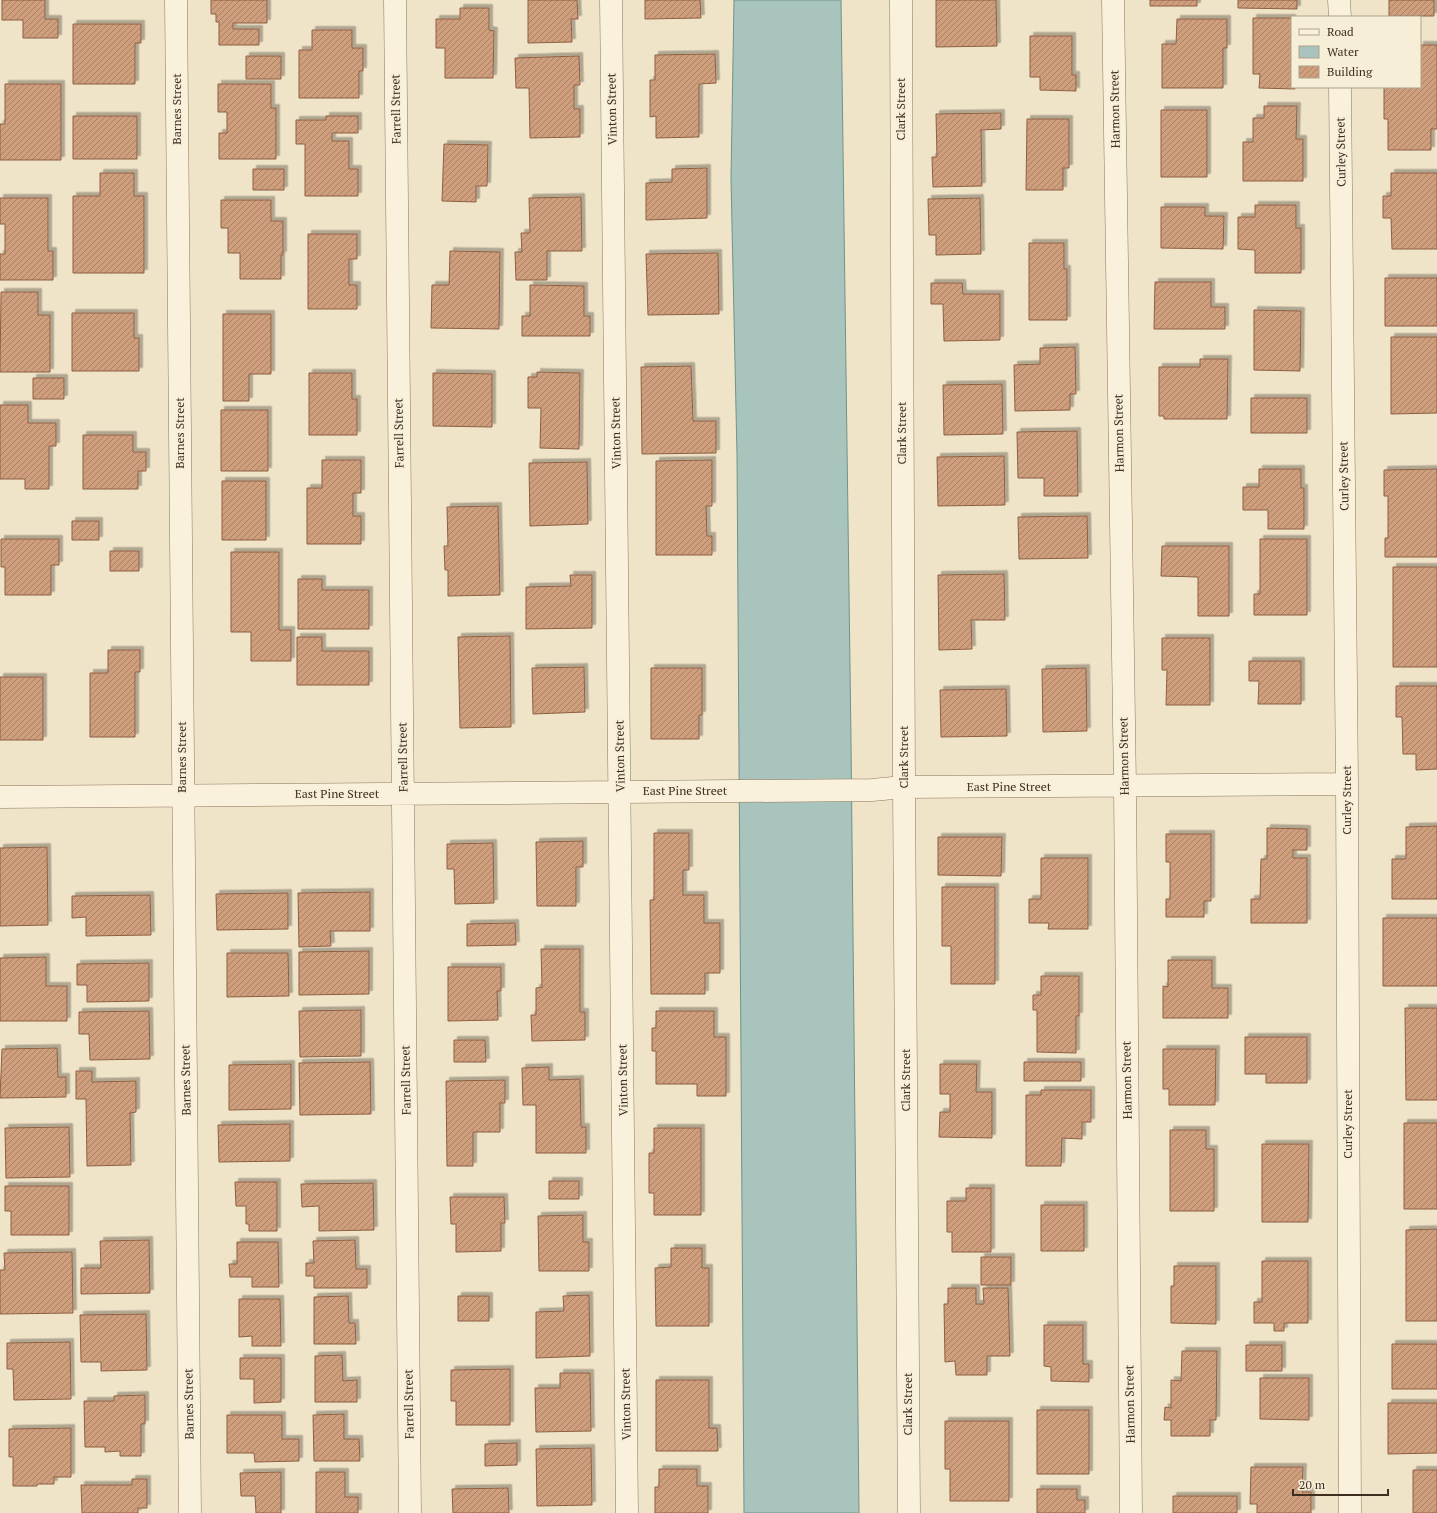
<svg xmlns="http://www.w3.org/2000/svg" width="1437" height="1513" viewBox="0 0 1437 1513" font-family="'PT Serif',serif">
	<defs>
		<pattern id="building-hatch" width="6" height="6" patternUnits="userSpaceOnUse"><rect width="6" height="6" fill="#cf9f7d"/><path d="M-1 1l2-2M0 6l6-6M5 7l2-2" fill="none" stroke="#a98266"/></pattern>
		<filter id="shadow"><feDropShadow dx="3.5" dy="-3.5" stdDeviation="0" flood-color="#0004"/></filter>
	</defs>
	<rect width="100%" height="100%" fill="#f0e4c8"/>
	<path fill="#a9c4bc" stroke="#6f938a" d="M734,0H841L851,741L859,1513H744L737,455L731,178Z"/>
	<path fill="url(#building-hatch)" stroke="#8d5f41" filter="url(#shadow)" d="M2,0H45V19H58V38H23V20H2Z
		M211,0H267V23H233V29H259V45H219V22H216V14H211Z
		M528,0H577L578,19H571L572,42L528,43Z
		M645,0H700L701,18L645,19Z
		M936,0H996L997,46L936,47Z
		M1150,0H1197V6H1150Z
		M1238,0H1297V9L1238,8Z
		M1389,0H1434V16H1389Z
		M460,8H489V30L494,31L493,78H445V48H436V19H460Z
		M1253,18H1292V87H1295V89L1259,88L1260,74H1253Z
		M1177,19H1227V48H1223V88H1162V44H1176Z
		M73,24H141V43H135V84H73Z
		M312,30H352V48H363V71H359V98H299V50H312Z
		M1030,36H1072V75H1076V91L1040,90V77H1030Z
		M1420,45H1437V129H1431V150H1388V119H1384V87H1420Z
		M715,54L716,83L699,84V137L656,138V116L650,117V80H655V55Z
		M246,56H281V79H246Z
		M579,56L580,85H574V109H580V137L530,138L529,88H516L515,58Z
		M5,84H61V160H0V124H5Z
		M218,84H271V108H276V159H219V133H227V112H218Z
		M1264,106H1297L1296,139H1303V181H1243V142H1253V118H1264Z
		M1161,110H1207V177H1161Z
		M1001,113V129L981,130L982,186L933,187L932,157H937L936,114Z
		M73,116H137V159H73Z
		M326,116H358V133H332V141H349V169H358V196H305V144H296V120H326Z
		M1027,119H1069V168H1063V190H1026Z
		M444,144L488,145L487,186H476V202L442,201Z
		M707,168V218L646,220V183L672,182V169Z
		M253,169H284V190H253Z
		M100,173H134V196H144V273H73V196H100Z
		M1391,173H1437V249H1392L1391,218H1383V196H1391Z
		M581,197L582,251H547V280H516L515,252H522L521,233H530L529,198Z
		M0,198H48V251H53V280H0V254H5V224H0Z
		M980,198L981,254L936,255V235H929L928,199Z
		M221,200H271V221H283V255H281V279H240V253H228V228H221Z
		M1255,205H1296V228H1301V273H1255V250L1238,249V217H1255Z
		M1161,207H1205V216H1224L1223,249L1161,248Z
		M308,234H357V259H349V285H357V309H308Z
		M1029,243H1064V269H1067V320H1029Z
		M450,251L500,252L499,329L431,328L432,285H449Z
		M718,253L719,314L648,315L646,254Z
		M1385,278H1437V326H1385Z
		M1155,282H1211V307H1225V329H1154Z
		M931,283H962L963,294H1000V340L944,341L943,304H931Z
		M530,285L584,286V316H590V336H522V316H530Z
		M1,292H38V315H50V372H0Z
		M1254,310L1301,311L1300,371L1254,370Z
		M72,313H134V338H139V371H72Z
		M223,314H271V374H249V401H223Z
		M1391,337H1437V413L1391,414Z
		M1075,347L1076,394H1070V410L1015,411L1014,365L1040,364V348Z
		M1200,359H1228L1227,419H1164V416H1159V367H1200Z
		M691,366L693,421H716V453L642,454L641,367Z
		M537,372L580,373L579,449L540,448L541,408H528V377H537Z
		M309,373H352V399H357V435H309Z
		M433,373L492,374V427L433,426Z
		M33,378H64V399H33Z
		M1002,384L1003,434L944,435L943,385Z
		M1251,398H1307V433H1251Z
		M0,405H28V423H56V446H49V489H25V479H0Z
		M221,410H268V471H221Z
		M1077,431L1078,496H1044V478H1018L1017,432Z
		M83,435H133V452H146V471H138V489H83Z
		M1004,456L1005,505L938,506L937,457Z
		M322,460H361V493H353V516H361V544H307V488H322Z
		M712,460V506H706L707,536H712V555H656V461Z
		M587,462L588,524L530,526L529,463Z
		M1259,469H1301V488H1304V529H1268V510H1243V487H1259Z
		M1437,469V557H1385V538H1388V496H1384V470Z
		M222,481H266V540H222Z
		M498,506L500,595L448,596V570H445L444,546H448L447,507Z
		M1087,516L1088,558L1019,559L1018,517Z
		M72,521H99V540H72Z
		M1,539H59V565H51V595H5V567H1Z
		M1260,539H1307V615H1254V594H1260Z
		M1162,546H1229V616H1198V577L1161,576Z
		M110,551H139V571H110Z
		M231,552H279V630H291V661H251V632H231Z
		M1393,567H1437V667H1393Z
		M1004,574L1005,620H971L972,649L939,650L938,575Z
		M570,575H592V628L526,629V587L571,586Z
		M298,579H322V590H369V629H298Z
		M510,636L511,727L460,728L458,637Z
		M297,637H322V651H369V685H297Z
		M1162,638H1210V705H1166L1167,670H1162Z
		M108,650H140V672H135V737H90V673H108Z
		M1249,661H1301V704H1258L1259,681H1249Z
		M584,667L585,712L533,714L532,668Z
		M651,668H702V715H699V739H651Z
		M1086,668L1087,731L1043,732L1042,669Z
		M0,677H43V740H0Z
		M1396,686H1437V769L1416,770V754H1403L1402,717H1396Z
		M1006,689L1007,736L941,737L940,690Z
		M1437,826V899H1392V859H1406V827Z
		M1267,828L1307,829V850H1293V858H1307V923H1251V899H1260L1261,859H1267Z
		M654,833H689V870H683V895H704V923H720V973H705V994H651L650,900H654Z
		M1166,834H1211V901H1204V917H1166V899H1170V862H1166Z
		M938,837H1002L1001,876L938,875Z
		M583,841V867H576V906H537L536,842Z
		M493,843L494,903L455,904L454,869H447V844Z
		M47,847L48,925L0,926V848Z
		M1041,858H1088V929H1048L1049,923H1029V899H1041Z
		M942,887H995V984H951V946H942Z
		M370,892V931H330L331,946L299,947L298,893Z
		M288,893V929L217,930L216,894Z
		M150,895L151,935L86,936V917L72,918V896Z
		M1383,918H1437V986H1383Z
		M515,923L516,945L467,946V924Z
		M541,949H580V1012H585V1040L532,1041L531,1015H536V988L542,987Z
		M369,951V994L299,995V952Z
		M227,953H288L289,996L227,997Z
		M46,957V986H67V1021H0V958Z
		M1168,960H1212V988H1228V1018H1163V986L1168,987Z
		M149,963V1001L87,1002V985H77V964Z
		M448,967H501V991H497L498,1020L448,1021Z
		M1041,976H1079V1016H1076V1053L1037,1052V1010H1033V995H1041Z
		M1405,1008H1437V1100H1406Z
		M361,1010V1056L300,1057L299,1011Z
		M149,1011L150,1059L90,1060L89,1034H79V1012Z
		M656,1011H714V1037H726V1096H697V1084H656V1051H652V1028H656Z
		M1245,1037H1307V1083H1266V1074H1245Z
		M454,1040H485L486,1062H454Z
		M57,1048L58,1077H66V1097L0,1098L2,1049Z
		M1163,1049H1216L1215,1105H1169V1089H1163Z
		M370,1062L371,1114L300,1115L299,1063Z
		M1024,1062H1081V1081H1024Z
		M291,1064V1109L229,1110V1065Z
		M940,1064H977L976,1092H992V1138L939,1137L940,1112H950V1094H940Z
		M549,1067V1080L580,1079L581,1127H586V1153H536V1105H523L522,1068Z
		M76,1071H92V1082L136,1081V1112L130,1113L131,1165L87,1166L86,1099H76Z
		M505,1080V1103H500V1132H473V1166H447L446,1081Z
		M1041,1090H1091V1122H1082V1139L1062,1138L1061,1166H1026V1095H1041Z
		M1404,1123H1437V1209H1404Z
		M290,1124V1161L219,1162L218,1125Z
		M69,1127L70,1177L6,1178L5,1128Z
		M654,1128H701V1215H654V1193H649V1153H654Z
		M1170,1130H1206V1149H1214V1211H1170Z
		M1262,1144H1309L1308,1222H1262Z
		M549,1181H579V1199H549Z
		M235,1182H277V1231H249V1224H246V1206H236Z
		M373,1183L374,1230L319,1231V1206L302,1207L301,1184Z
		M5,1186H69V1235H11V1211H5Z
		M966,1188H991V1252H952V1232H947V1201H966Z
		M450,1197H504L505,1223H501V1251L456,1252V1224H451Z
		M1041,1205H1084V1251H1041Z
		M583,1215V1242H589V1271H539L538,1216Z
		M1437,1229V1321H1406V1230Z
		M149,1240L150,1293L81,1294V1268H101L100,1241Z
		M355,1240L356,1269H367V1288H314V1276H306V1263H314L313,1241Z
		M237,1242H278L279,1287H252V1277H230L229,1264H237Z
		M671,1248H702V1268H709V1326H656L655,1268L671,1267Z
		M72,1252L73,1313L0,1314V1270H5L4,1253Z
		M981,1257H1011V1285H981Z
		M1262,1261H1308V1323H1284V1331H1274V1323H1254V1302H1262Z
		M1174,1266H1216V1324L1171,1323V1286H1174Z
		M948,1288H976V1304H984L983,1288H1008L1010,1356H987V1375H956L955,1361L945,1362L944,1304H948Z
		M589,1295L590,1356L536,1358V1312L564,1311L563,1296Z
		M348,1296L349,1323H355L356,1344H314V1297Z
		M458,1296H489V1321H458Z
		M239,1299H280L281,1346H252V1336L239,1337Z
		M146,1314L147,1370L101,1371V1362H81L80,1315Z
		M1044,1325H1083V1364H1089V1382L1051,1381V1367L1044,1366Z
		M70,1342L71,1399L14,1400L13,1369H7V1343Z
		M1392,1344H1437V1389H1392Z
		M1246,1345H1282V1371H1246Z
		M1182,1351H1217L1216,1420H1210V1436H1171V1420H1164L1165,1407L1171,1408V1380L1181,1381Z
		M342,1355L343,1381L357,1380V1402H315V1356Z
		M240,1358H281V1402L254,1403V1379H240Z
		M510,1369V1425H456V1401H451V1370Z
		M560,1373H590L591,1431L536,1432L535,1388H560Z
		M1260,1378H1309V1420L1260,1419Z
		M656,1380H709V1428H717L718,1451H656Z
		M145,1395V1424H141V1456H120V1451L105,1452V1447H85L84,1401H114V1396Z
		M1388,1403H1437V1453L1388,1454Z
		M1037,1410H1089V1474H1037Z
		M344,1414V1439H359L360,1461H314L313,1415Z
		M227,1415H282V1439H299V1461L255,1462L254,1453H227Z
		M945,1421H1009V1501H950V1469H945Z
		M71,1428V1477H54V1484H37V1486H13V1457H9V1429Z
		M517,1443V1465L485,1466V1444Z
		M591,1448L592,1505L537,1506L536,1449Z
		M1251,1467H1303L1302,1492H1311V1513H1257V1504H1250Z
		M659,1469H697V1486H708V1513H655V1487H659Z
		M1413,1470H1437V1513H1413Z
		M281,1472V1513H256L255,1496H241L240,1473Z
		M316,1472H345V1497H358V1513H316Z
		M132,1479H147V1508H138V1513H82L81,1485H132Z
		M508,1488L509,1513H453L452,1489Z
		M1037,1489H1077V1500H1085V1513H1037Z
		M1173,1496H1237V1513H1173Z"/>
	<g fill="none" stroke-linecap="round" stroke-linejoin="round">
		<defs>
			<path id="minor" d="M176,0L190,1513
				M395,0L410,1513
				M611,0L627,1513
				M901,0L904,787L909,1513
				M1113,0L1125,786L1131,1513
				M1339,0L1340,17
				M1340,87L1347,784L1350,1513
				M0,797L872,790L904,787L1347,784"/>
		</defs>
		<use href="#minor" stroke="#8d765c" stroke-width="23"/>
		<use href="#minor" stroke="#faf1dc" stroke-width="22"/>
	</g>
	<g text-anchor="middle" stroke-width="3.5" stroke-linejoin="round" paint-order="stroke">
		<g font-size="12" fill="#3d2e20" stroke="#f7eed8">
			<text transform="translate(177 109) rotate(-90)" y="4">Barnes Street</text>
			<text transform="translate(396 109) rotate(-91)" y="4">Farrell Street</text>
			<text transform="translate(612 109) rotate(-91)" y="4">Vinton Street</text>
			<text transform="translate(901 109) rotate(-90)" y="4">Clark Street</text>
			<text transform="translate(1115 109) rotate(-91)" y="4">Harmon Street</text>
			<text transform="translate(1341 152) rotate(-91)" y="4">Curley Street</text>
			<text transform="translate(180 433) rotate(-90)" y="4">Barnes Street</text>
			<text transform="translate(399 433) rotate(-91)" y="4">Farrell Street</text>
			<text transform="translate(616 433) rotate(-91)" y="4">Vinton Street</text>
			<text transform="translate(902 433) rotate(-90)" y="4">Clark Street</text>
			<text transform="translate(1119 433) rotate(-91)" y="4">Harmon Street</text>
			<text transform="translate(1344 476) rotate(-91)" y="4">Curley Street</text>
			<text transform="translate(620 756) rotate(-91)" y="4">Vinton Street</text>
			<text transform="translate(1124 756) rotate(-91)" y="4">Harmon Street</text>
			<text transform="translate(182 757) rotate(-90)" y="4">Barnes Street</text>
			<text transform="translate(403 757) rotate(-91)" y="4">Farrell Street</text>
			<text transform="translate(904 757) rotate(-90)" y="4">Clark Street</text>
			<text x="1009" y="791">East Pine Street</text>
			<text x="685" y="795">East Pine Street</text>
			<text x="337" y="798">East Pine Street</text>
			<text transform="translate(1347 800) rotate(-90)" y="4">Curley Street</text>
			<text transform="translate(186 1080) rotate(-91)" y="4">Barnes Street</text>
			<text transform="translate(406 1080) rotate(-91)" y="4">Farrell Street</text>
			<text transform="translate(623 1080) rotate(-91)" y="4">Vinton Street</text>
			<text transform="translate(906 1080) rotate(-90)" y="4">Clark Street</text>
			<text transform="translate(1127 1080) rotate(-91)" y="4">Harmon Street</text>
			<text transform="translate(1348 1124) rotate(-90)" y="4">Curley Street</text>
			<text transform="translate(189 1404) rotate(-91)" y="4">Barnes Street</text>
			<text transform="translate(409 1404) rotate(-91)" y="4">Farrell Street</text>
			<text transform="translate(626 1404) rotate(-91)" y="4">Vinton Street</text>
			<text transform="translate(908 1404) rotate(-90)" y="4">Clark Street</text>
			<text transform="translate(1130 1404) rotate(-91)" y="4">Harmon Street</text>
		</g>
	</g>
	<rect x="1291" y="16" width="130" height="72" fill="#f7eed8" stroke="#ada18e"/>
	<rect x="1299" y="29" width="20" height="6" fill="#faf1dc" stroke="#ada18e"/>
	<text x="1327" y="36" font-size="12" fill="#3d2e20">Road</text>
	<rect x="1299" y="46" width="20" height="12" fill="#a9c4bc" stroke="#ada18e"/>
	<text x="1327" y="56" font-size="12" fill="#3d2e20">Water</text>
	<rect x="1299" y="66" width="20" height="12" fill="url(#building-hatch)" stroke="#ada18e"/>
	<text x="1327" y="76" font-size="12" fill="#3d2e20">Building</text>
	<path d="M1293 1489v6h95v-6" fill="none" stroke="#3d2e20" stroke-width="2"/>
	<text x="1299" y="1489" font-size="12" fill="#3d2e20" stroke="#f7eed8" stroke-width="3" paint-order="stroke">20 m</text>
</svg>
